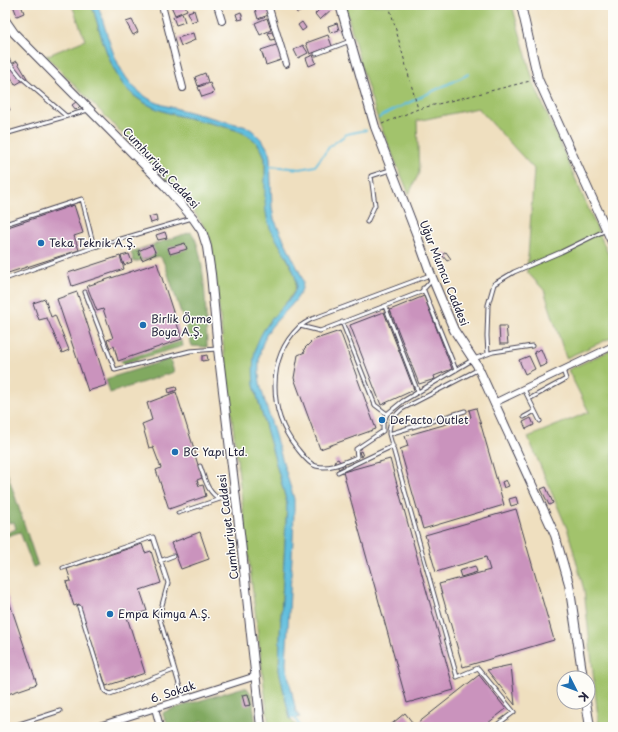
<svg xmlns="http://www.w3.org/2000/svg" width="618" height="732" viewBox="0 0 618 732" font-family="'Playpen Sans',sans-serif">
	<rect width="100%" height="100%" fill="#fdfcf7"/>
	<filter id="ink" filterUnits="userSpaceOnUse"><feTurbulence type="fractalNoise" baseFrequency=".025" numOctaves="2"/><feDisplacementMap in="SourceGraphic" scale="8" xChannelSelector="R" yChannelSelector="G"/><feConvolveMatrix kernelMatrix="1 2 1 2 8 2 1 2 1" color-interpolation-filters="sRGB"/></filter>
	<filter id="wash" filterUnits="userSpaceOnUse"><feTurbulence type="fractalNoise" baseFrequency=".012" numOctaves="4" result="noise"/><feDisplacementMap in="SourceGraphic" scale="16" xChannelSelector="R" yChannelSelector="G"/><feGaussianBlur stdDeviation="0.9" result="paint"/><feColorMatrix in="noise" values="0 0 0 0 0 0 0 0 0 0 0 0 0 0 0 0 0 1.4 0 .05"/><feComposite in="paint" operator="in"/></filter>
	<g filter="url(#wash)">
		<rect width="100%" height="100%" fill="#efdfbf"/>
		<path fill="#a2c36c" stroke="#627254" d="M72,5H92C99,28 105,53 117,75C133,105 165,113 197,120C210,123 223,126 236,130C250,135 260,142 265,158L266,210L268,221L294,272C297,281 297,287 292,295L263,331L254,385L287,503L280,636L279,670L290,719L297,727H269L211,242C202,217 183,199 165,179C127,137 86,97 46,56L85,40Z
			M345,5H512L534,84L613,265V337L566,358L544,290L527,272L534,169L478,108L417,121L419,173L409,194L378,120L360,62Z
			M613,349V719L605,727H599L584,590L568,531L528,437L589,412L568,370Z"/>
		<path fill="#81a960" stroke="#52664e" d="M191,232C206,250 206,321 207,347L192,346L166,268L162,259L159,256L134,262L131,252Z
			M182,341L183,346L122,364L121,361Z
			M170,359L174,372L110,393L106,379Z
			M5,466L38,566L33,567L20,532L7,536V533L16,529L14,522L9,523L5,510Z
			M241,688H247L252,695L256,727H209L202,720L192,727H170L163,715V713L166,711Z"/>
		<path fill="#60bede" stroke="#41708c" d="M92,5H98C111,45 118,90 163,105L247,127L253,131L263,141L269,151L270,157L272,207L274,219L300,273C301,276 303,279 303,282C303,300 278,316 269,330C258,348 257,368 261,388L294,499V511L293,539L286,664L296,712L300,717L290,719L279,670L280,636L287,503L254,385C251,349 257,335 281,308C287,302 295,295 296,286C298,270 277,243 270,228C262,210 266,178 265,158C260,142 250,135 236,130C223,126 210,123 197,120C165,113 133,105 117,75C105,53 99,28 92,5Z"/>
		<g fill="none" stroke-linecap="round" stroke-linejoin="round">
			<path stroke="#60bede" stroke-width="2" d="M379,118L383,115L469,74
				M270,166L300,169L315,166L330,146L347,134L366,130
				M294,716L300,727"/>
		</g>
		<g id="blocks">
			<path fill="#ca93bd" d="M13,5H21L24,13L17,16Z
				M172,5H185L187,10L175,15L171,6Z
				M267,5L271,14L258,19L255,9Z
				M300,5H308L309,8L297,13L295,7Z
				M324,5H336L320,20L315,14Z
				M194,10L197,20L191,22L188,12Z
				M241,12L243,19L238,20L236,14Z
				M182,13L185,22L176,25L173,17Z
				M267,18L271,30L260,35L255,23Z
				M132,20L138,32L133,35L126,22Z
				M302,22L306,28L302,31L298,25Z
				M337,23L339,30L330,33L328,26Z
				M272,32L275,39L271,40L268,33Z
				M193,33L195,40L181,46L178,38Z
				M328,35L332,46L310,54L306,43Z
				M282,43L287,58L266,65L261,50Z
				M303,45L308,53L298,58L294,50Z
				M313,55L316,63L309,66L306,58Z
				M17,61L27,78L15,85L6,67Z
				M205,73L208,82L198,86L195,77Z
				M210,83L214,93L202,97L198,87Z
				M5,100L10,110L5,112Z
				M76,102L80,106L76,110L72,105Z
				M74,205L83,233L74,236L79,250L5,274V228Z
				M156,215L157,221L151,223L149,217Z
				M165,232L167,238L158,240L156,235Z
				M185,243L187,249L170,254L168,248Z
				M152,245L156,254L142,260L138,251Z
				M446,252L451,259L447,261L442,255Z
				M129,254L132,262L124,265L121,256Z
				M120,256L124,269L72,286L68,273Z
				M157,263L182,339L118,361L114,346L110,348L107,340L113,338L103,309L97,311L87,286Z
				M77,292L107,385L88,391L57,299Z
				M424,296L452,369L434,376L435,379L419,384L390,310Z
				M45,299L51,317L55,315L69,350L62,353L47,318L39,320L33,303Z
				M384,312L414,390L381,405L350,325Z
				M499,326H506L508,344H500Z
				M340,331L376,429L320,449L294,378L298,355L305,352L304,349L313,340Z
				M541,349L547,364L540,367L534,352Z
				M207,355L208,360L202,361V356Z
				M529,356L535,369L525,374L519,360Z
				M176,387L177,390L169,393L168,389Z
				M176,392L196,455H195L202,478L197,480L199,486L203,485L206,496L169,509L156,470L161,468L153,447L149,448L142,424L152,420L147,403Z
				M476,408L504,505L423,529L400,449L408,446L405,436L471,417L469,410Z
				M531,418L534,425L526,429L523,422Z
				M361,451L363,456L361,457L359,452Z
				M338,459L343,466L339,469L334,461Z
				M390,459L454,690L407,703L343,472Z
				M506,480L509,486L504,488L502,482Z
				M546,487L553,503L549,505L541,489Z
				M516,497L518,504L511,506L509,499Z
				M516,509L554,640L463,667L439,584L490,570L486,557L436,572L425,535Z
				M200,532L209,559L181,569L171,543Z
				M142,544L145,553L151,551L161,583L140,590L147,611L127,617L145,673L106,686L79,604L74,606L66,582L71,581L67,569Z
				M475,566L477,572L461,577L459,571Z
				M5,589L37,684L5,695Z
				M511,665L515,705L487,670Z
				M479,675L506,709L483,727H413Z
				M248,694L251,705L245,706L242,695Z
				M5,710L8,719L5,720Z
				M405,713L412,722L406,727H388Z"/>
		</g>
	</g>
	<g filter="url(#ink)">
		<use href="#blocks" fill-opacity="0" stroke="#413e4f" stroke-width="1"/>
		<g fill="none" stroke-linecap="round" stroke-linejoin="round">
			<defs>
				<path id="service" d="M316,54L350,41
					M5,57L21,77L66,116
					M5,134L88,110
					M367,222L375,205L371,176L390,170
					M5,224L82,199L94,247
					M430,275L312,319C308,321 303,324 299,327C266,359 269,412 296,447C301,453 308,464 316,466C330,470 344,462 357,457L356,449L383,431V423L387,414L403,401L474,359L493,352L532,346
					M5,279L94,247L192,218
					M423,288L456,370
					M85,292L115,370L190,351L217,349
					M385,306L418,392
					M342,322L375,405L387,414
					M300,326L320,331L421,292L431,281
					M488,354L487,336L488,305L494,284L514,272L561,252L606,230L612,229
					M479,369L402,409C393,417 389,421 389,434L457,677L478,668L514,712L494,727
					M524,389L540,421
					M529,399L566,379L563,370
					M524,417L535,411
					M389,434L465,411
					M200,466C205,479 207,492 220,499
					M338,472L393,446
					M178,513L235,494
					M160,561L173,556
					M63,568L153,537L168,583L159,616L183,698
					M79,607L105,691L110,694L174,670
					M10,727L60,711"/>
				<path id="minor" d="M162,5L183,88
					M217,5L222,21
					M268,5L286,64
					M494,403L613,346
					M155,708L160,727
					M96,727L256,676"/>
				<path id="tertiary" d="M340,5L375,127L416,233L431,275L454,330L477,365L555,535L569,584L583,678
					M521,5L538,79L613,244
					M5,20L14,33L165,186L193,218L202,231L207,247L211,274L218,349L240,533L261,727
					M586,702L590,727"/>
			</defs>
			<use href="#service" stroke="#413e4f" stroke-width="5"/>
			<use href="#minor" stroke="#413e4f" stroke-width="8"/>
			<use href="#tertiary" stroke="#413e4f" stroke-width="10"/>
			<path stroke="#413e4f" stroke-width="1" stroke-dasharray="3 3" stroke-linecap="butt" d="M389,5L418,109
				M382,124L418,109L530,81"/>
			<use href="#service" stroke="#fff" stroke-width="3"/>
			<use href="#minor" stroke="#fff" stroke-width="6"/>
			<use href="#tertiary" stroke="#fff" stroke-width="8"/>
		</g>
	</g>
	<g fill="#1f6fb2" stroke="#fdfcf7" stroke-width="1.5">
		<circle cx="41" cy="243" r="4"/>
		<circle cx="143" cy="325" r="4"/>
		<circle cx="382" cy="420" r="4"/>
		<circle cx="175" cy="452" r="4"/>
		<circle cx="110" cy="614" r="4"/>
	</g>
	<g text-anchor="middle" stroke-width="3" stroke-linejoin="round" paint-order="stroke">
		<g font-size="11" fill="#22223b" stroke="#fdfcf7">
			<text transform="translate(161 168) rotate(47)" y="4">Cumhuriyet Caddesi</text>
			<text transform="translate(444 273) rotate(68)" y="4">Uğur Mumcu Caddesi</text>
			<text transform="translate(228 527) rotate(-97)" y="4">Cumhuriyet Caddesi</text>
			<text transform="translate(173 692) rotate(-18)" y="4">6. Sokak</text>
		</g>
		<g font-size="11" fill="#22223b" stroke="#fdfcf7" text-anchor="start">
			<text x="49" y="247">Teka Teknik A.Ş.</text>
			<text x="151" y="323">Birlik Örme<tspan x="151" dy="13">Boya A.Ş.</tspan></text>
			<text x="390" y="424">DeFacto Outlet</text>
			<text x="183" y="456">BC Yapı Ltd.</text>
			<text x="118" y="618">Empa Kimya A.Ş.</text>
		</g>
	</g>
	<rect width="618" height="732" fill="none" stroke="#fdfcf7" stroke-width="20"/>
	<g transform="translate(576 690) rotate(132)"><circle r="19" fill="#fdfcf7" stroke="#a5a5ac"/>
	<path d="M0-3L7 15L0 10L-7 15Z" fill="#1f6fb2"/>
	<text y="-6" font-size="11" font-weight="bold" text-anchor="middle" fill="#22223b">K</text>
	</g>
</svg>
